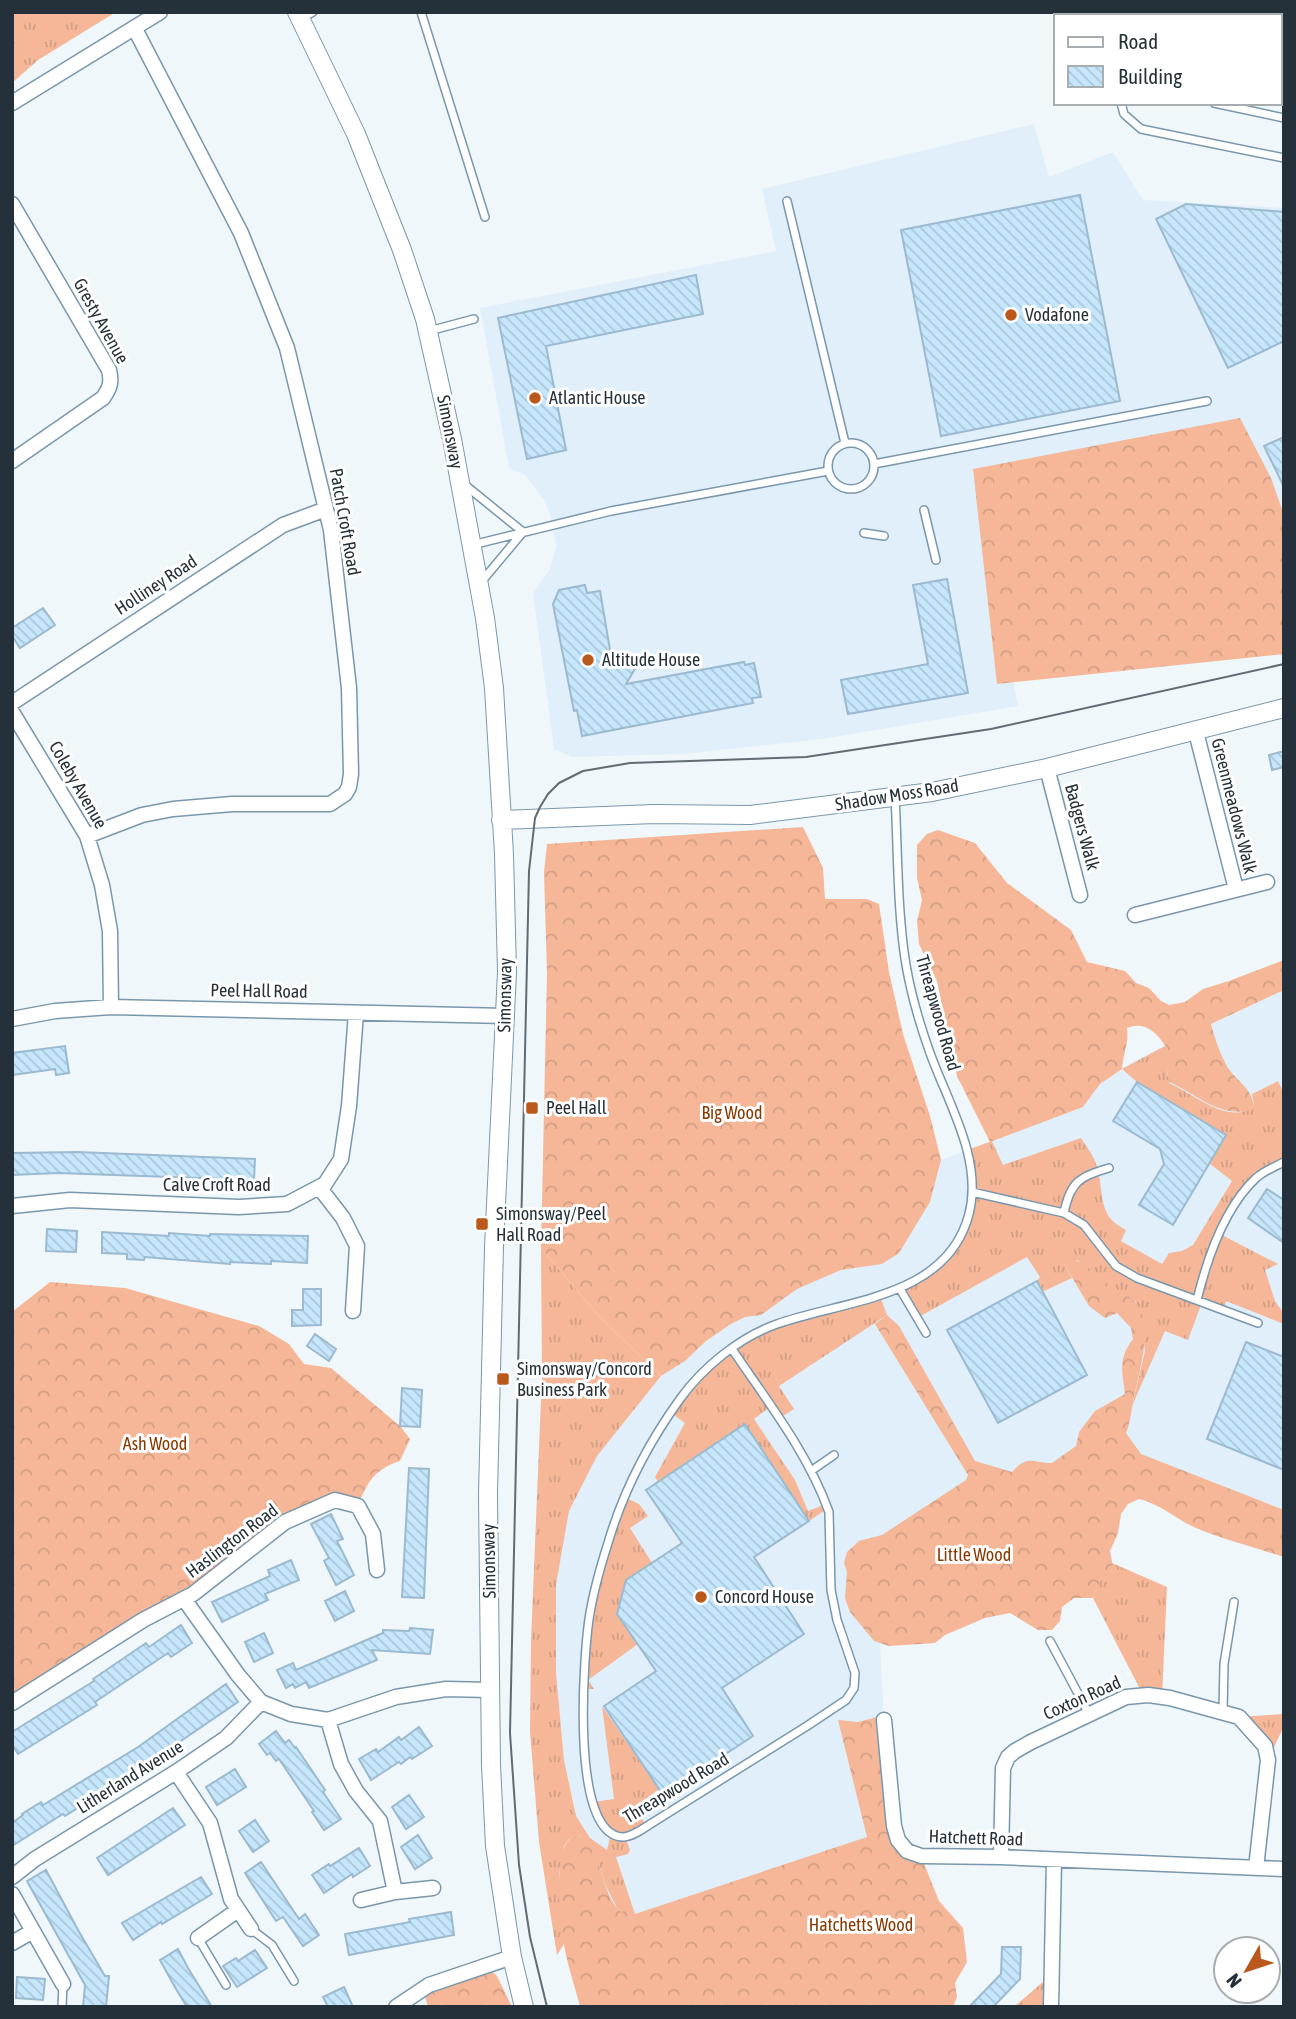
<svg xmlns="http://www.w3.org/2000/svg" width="1296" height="2019" viewBox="0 0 1296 2019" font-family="'Asap Condensed',sans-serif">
	<defs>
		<pattern id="grass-tufts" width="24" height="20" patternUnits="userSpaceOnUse" patternTransform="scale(1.75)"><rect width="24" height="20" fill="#f5b798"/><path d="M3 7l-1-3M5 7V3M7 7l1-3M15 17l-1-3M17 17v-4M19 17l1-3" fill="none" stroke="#d29e84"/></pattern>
		<pattern id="forest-crowns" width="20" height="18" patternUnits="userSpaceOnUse" patternTransform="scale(1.75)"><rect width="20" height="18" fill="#f5b798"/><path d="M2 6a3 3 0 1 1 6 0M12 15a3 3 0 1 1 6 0" fill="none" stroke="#d29e84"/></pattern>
		<pattern id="building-back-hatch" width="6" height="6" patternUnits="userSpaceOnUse" patternTransform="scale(1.75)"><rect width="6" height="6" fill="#c6e6fc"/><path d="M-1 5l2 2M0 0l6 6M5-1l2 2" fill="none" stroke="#aac6d9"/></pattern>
	</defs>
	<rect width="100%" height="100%" fill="#f0f7fb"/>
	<path fill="#e0effa" d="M1034,124L1049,177L1113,152L1143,200L1284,208V515L1271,478L973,470L1018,706L822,739L682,754L572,757L554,749L533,593L550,569L556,546L550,514L544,500L525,475L509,468L480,308L776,251L762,189Z
		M1284,990V1541L1135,1487L879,1623L884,1720L866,1850L608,1932L578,1823L564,1760L556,1673V1585L568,1512L597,1456L661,1376L685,1361L706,1341L731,1324L745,1317L761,1314L797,1289L841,1270L860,1268L899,1253L930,1202L941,1160L1083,1107L1100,1084L1134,1061Z"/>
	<path fill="url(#grass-tufts)" d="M12,12H116L38,60L12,83Z
		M1165,1046L1172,1054L1167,1070L1169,1083C1191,1092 1231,1128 1254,1105L1252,1094L1278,1081L1284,1094V1162C1251,1177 1238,1204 1220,1234L1278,1264L1265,1270L1275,1301L1284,1314V1324L1226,1301L1224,1310L1202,1302L1188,1340L1165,1331L1132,1406L1145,1351L1141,1314L1135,1301L1116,1291L1077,1260L1064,1264L1072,1278L1042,1292L1037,1281L1040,1277L1027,1257L917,1318L900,1289L925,1275L962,1232L972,1192L967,1150L992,1141L1003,1165L1081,1138C1087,1147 1094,1156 1097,1167C1105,1194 1096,1215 1126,1230L1121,1241L1162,1264L1169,1253L1182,1251L1193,1245L1232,1181L1209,1163L1226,1135L1137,1082L1122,1069Z
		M541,1248L600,1317L661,1376L597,1456L569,1511L556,1585V1673L564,1760L576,1816L590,1838L607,1850L611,1833L593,1802L614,1799L602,1706L659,1789L634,1808L647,1826L625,1837L630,1850L628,1854L616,1857L635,1914L621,1912L617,1908L605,1884L599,1865L581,1836L569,1839L564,1846L559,1874L564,1944L557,1955L539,1842L530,1732L531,1641L542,1375Z
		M880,1296L887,1315L779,1386L794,1409L778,1419L770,1407L754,1419L795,1480L808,1511L826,1504L827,1509L809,1521L745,1425L658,1482L655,1477L685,1423L671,1413L681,1397L721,1358L761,1331Z
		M624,1497L639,1504L648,1516L630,1528L652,1563L638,1644L588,1680L594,1689H582L589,1617Z
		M1112,1563L1167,1587L1162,1697L1143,1695L1093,1598L1101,1578C1108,1576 1113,1571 1112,1563Z
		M1284,1714V1726L1268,1760L1239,1717Z
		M1052,1974L1051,2007H1014Z"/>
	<path fill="url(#forest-crowns)" d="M1240,418L1271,478L1284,515V654L997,684L973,469Z
		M803,827L823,868L825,899H867L879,904L889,972L903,1034L930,1116L941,1160L930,1202L899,1253L882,1264L841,1270L797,1289L761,1315L745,1317L731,1324L706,1341L685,1361L661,1376L600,1317L541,1248L547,973L544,872L547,844Z
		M938,830L975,843L1007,883L1071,930L1087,962L1125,971L1136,983L1149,988L1161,1001L1169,1005L1185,1002L1203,989L1229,981L1284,960V990L1211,1024C1215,1039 1220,1054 1228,1068C1238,1082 1250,1087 1254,1105L1248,1111C1216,1116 1197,1094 1169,1082L1167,1070L1171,1054C1160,1038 1149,1019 1127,1028C1129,1043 1123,1054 1122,1069L1100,1084L1083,1107L990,1142L957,1076L937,981L919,944L917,921L922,900L917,878V845L927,834Z
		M1068,1257C1083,1262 1095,1273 1108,1284C1116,1290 1128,1294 1135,1302C1155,1324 1139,1372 1134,1397C1131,1410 1131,1421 1126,1433L1141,1454L1284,1510V1557C1254,1547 1225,1540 1196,1528C1175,1519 1161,1504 1139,1499L1128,1504L1121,1514L1118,1533L1110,1551L1113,1567L1108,1576L1101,1579L1093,1598H1074L1062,1607L1060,1621L1052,1630H1038L1010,1613L985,1618L945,1635L935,1643L889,1646L874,1641L850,1612L845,1598L847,1572L844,1563L847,1552L859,1541L882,1535L966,1480L968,1475L875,1324L887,1315L899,1326L975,1461L1012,1472C1028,1454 1032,1463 1052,1463L1076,1446L1079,1432L1095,1411L1125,1394C1122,1371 1118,1358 1133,1339L1131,1328L1117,1313L1105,1318L1089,1306L1064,1264Z
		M50,1282L125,1288L259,1326L289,1344L304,1364L331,1368L401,1427L410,1439L400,1461C375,1469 367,1482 358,1506L335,1500L285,1522L212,1580L12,1703V1312Z
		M877,1717L884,1720L894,1826L921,1856L939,1901L963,1928L967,1962L955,1983L957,1997L953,2007H580C575,1986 567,1965 564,1944C560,1923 554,1858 567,1842C570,1838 575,1837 581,1836L588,1839C601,1858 603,1897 621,1912L625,1911L635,1914L867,1837L838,1720L858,1722Z
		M486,1966L497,1976L512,2007H428L423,1989Z"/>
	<path fill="url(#building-back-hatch)" stroke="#9bbacf" stroke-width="2" d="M1080,195L1120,401L941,436L901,230Z
		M1186,204L1284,212V341L1228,368L1156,219Z
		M696,275L703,314L546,346L566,450L527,459L498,318Z
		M1284,437V487L1264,446Z
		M947,579L968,693L848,714L841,680L928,664L913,585Z
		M585,585L587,593L600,591L610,650L636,667L626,684L744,662L745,665L754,663L761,697L752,698L753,703L582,736L577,710L574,711L553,604L559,590Z
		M43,608L55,625L20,648L12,636V628Z
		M1284,751V767L1272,770L1269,755Z
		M65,1046L69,1073L56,1075L55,1069L12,1075V1053Z
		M1137,1082L1226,1135L1173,1225L1139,1205L1164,1164L1160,1149L1113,1121Z
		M77,1152L255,1159L254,1180L58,1173L12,1175V1153Z
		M1267,1189L1284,1200V1243L1248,1218Z
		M47,1229L77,1231L76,1252L46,1251Z
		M102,1232L169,1236V1233L210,1236V1234L308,1236L307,1263L271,1261V1264L230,1262V1264L145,1257L144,1260L127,1259V1254L102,1253Z
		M1037,1281L1087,1375L998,1423L947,1330Z
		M303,1289H321V1325L292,1326V1310H303Z
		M315,1334L336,1349L329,1361L307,1346Z
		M1246,1342L1284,1357V1470L1207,1439Z
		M402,1388L422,1390L420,1427L400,1426Z
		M745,1424L809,1521L754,1557L804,1634L722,1688L753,1736L663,1795L604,1706L656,1671L617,1614L626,1580L682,1543L646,1490Z
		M409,1468L429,1469L424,1598L402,1597Z
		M331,1514L343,1539L337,1541L354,1575L336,1585L324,1561L329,1558L311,1524Z
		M291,1560L299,1580L265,1594L268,1600L222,1622L212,1602L270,1576L268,1570Z
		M345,1591L354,1611L335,1621L325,1601Z
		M181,1625L192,1643L171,1657L168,1653L95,1702L97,1705L18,1754L12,1745V1732L94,1681L93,1679L146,1643L149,1647Z
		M410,1628L433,1630L430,1654L372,1650L377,1660L309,1688L306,1682L295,1688L293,1684L286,1688L277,1670L293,1663L296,1670L383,1633V1630L409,1631Z
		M264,1633L273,1653L254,1662L245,1642Z
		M226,1684L238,1702L178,1743L179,1746L161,1758L160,1756L65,1816L63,1814L12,1846V1823L23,1815L22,1814L41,1802L43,1805L138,1747Z
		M419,1727L432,1746L412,1759L410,1757L401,1764L399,1762L371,1780L359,1759L376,1749L378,1752L399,1737L401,1740Z
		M276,1731L285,1743L289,1740L295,1748L296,1747L325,1790L323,1792L341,1819L324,1830L312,1812L314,1811L279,1759L276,1761L270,1753L267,1755L259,1744Z
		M235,1769L246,1787L217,1805L206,1787Z
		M409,1795L424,1817L406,1829L392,1807Z
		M173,1808L185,1825L108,1875L97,1858Z
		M255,1820L269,1841L253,1852L239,1831Z
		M418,1835L432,1858L415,1869L401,1847Z
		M359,1848L370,1866L353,1877L352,1874L324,1893L312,1875L329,1864L330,1866Z
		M261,1862L299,1919L305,1914L319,1935L303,1946L283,1917L276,1921L245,1873Z
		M46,1870L78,1930L105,1976H109L106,2007H83L85,1985L27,1881Z
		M201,1877L212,1894L162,1924L161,1922L133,1940L122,1923Z
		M451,1912L454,1935L349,1955L345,1934L410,1922L409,1919Z
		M1002,1947H1021L1020,1979L993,2007H969L1001,1974Z
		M178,1949L188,1968L212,2007H187L176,1989L160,1960Z
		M255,1950L267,1968L237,1987L223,1966L236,1958L238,1961Z
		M17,1977L45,1979L43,2000L16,1998Z
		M344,1987L353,2007H328L323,1997Z"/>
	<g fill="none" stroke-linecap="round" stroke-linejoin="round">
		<defs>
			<path id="service" d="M421,12L485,217
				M1092,12L1093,16
				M1150,12L1166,16
				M301,19L313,12
				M1280,41H1284
				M1280,79H1284
				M1121,103L1124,114L1141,129L1284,158
				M1214,103L1284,118
				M787,201L845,443
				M429,331L474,319
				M828 466a23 23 0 1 1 46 0a23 23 0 1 1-46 0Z
				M874,464L1207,401
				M465,485L523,532L482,581
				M924,510L936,560
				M864,533L884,536
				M472,545L611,511L828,471
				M972,1192L1064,1213L1084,1225L1116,1266L1137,1278L1258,1323
				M1064,1213C1070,1182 1080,1176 1109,1168
				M900,1289L926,1333
				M1197,1300C1207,1259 1224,1208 1256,1178C1264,1171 1274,1167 1284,1162
				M732,1349C767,1401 808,1453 829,1512L831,1590L837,1620L855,1673L854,1688L846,1700L807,1726L652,1823C644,1828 632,1837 623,1837C569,1836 584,1654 589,1619C593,1593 600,1568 608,1543C623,1492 649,1442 680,1399C703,1367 740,1337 777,1324C844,1300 947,1299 969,1214C983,1159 948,1103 930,1053C920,1025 911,994 906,965C897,910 898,852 895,796
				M811,1471L834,1455
				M1050,1641L1089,1714
				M1223,1712L1224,1664L1234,1602
				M251,1929L272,1945L294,1981
				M198,1938L226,1985
				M62,2007L63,1984"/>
			<path id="minor" d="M12,103L160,12
				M12,204L109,370C112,382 110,388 103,398L12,461
				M12,703L283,525L326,509
				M12,712L87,836L102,885L110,931L111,1007
				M1196,732L1236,889
				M1047,768L1080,895
				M87,836L142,815L173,809L232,804H330L345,794L349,787L351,774L349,688L331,530L287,348L241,233L135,29
				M1135,915L1267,882
				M12,1019L55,1011L111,1007L506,1016
				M319,1187L343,1218L357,1246L353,1311
				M12,1206L70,1200L239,1207L287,1204L325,1184L341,1159L349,1106L356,1013
				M184,1599L238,1675L261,1702L291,1714L328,1720L396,1697L446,1689L490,1690
				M12,1703L143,1620L193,1594L285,1522L335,1500L358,1506L373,1534L377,1570
				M328,1720L341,1764L356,1791L380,1821L395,1892L361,1900
				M884,1720L894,1826L898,1840L907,1851L921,1856L1001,1857L1284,1869
				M176,1772L210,1823L231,1899L251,1929
				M1001,1857L1003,1768L1008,1757L1015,1751L1031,1742L1126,1697L1148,1695L1170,1698L1239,1717L1265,1746L1268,1760L1256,1868
				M12,1877L35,1859L176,1772L226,1738L261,1702
				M395,1892L433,1888
				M12,1894L63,1984
				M198,1938L238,1910
				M12,1943L33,1931
				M396,2007L429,1985L512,1957
				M1051,2007L1054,1860"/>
			<path id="tertiary" d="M297,12L356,134L402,250L425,319L452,439L485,618L494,688L504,854L507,972L494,1247L488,1494L491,1765L495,1846L512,1957L524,2007
				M501,820L654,814L750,815L932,792L1047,768L1284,708"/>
		</defs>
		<use href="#service" stroke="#7997ac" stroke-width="10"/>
		<use href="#minor" stroke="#7997ac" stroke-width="17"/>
		<use href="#tertiary" stroke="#7997ac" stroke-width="20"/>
		<use href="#service" stroke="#fff" stroke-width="7"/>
		<use href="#minor" stroke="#fff" stroke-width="14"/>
		<use href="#tertiary" stroke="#fff" stroke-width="18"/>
		<path stroke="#616b73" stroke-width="2" d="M547,2007L530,1937L519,1865L510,1733L529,871L535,818L540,807L548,794L559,783L583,771L630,763L806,757L991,729L1284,664"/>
	</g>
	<g fill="#bb591d" stroke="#fff" stroke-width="2.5">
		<circle cx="1011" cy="315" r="7"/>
		<circle cx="535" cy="398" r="7"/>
		<circle cx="588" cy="660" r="7"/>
		<rect x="525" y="1101" width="14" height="14" rx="3.5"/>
		<rect x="475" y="1217" width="14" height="14" rx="3.5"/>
		<rect x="496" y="1372" width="14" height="14" rx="3.5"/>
		<circle cx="701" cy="1597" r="7"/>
	</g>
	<g text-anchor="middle" stroke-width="6" stroke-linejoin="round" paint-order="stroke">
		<g font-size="18" fill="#25313a" stroke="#fff" text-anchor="start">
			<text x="1025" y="321">Vodafone</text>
			<text x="549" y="404">Atlantic House</text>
			<text x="602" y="666">Altitude House</text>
			<text x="546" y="1114">Peel Hall</text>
			<text x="496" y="1220">Simonsway/Peel<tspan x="496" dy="21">Hall Road</tspan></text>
			<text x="517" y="1375">Simonsway/Concord<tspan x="517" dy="21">Business Park</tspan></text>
			<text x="715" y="1603">Concord House</text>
		</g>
		<g font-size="18" fill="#25313a" stroke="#fff">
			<text transform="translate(101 321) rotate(61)" y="6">Gresty Avenue</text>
			<text transform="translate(450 432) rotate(79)" y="6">Simonsway</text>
			<text transform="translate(345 522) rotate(80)" y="6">Patch Croft Road</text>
			<text transform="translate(156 585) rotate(-33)" y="6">Holliney Road</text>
			<text transform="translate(78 785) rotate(60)" y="6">Coleby Avenue</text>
			<text transform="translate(897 795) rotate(-9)" y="6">Shadow Moss Road</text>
			<text transform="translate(1234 806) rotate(76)" y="6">Greenmeadows Walk</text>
			<text transform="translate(1082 827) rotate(75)" y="6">Badgers Walk</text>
			<text transform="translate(259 991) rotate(1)" y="6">Peel Hall Road</text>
			<text transform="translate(505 995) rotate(-89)" y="6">Simonsway</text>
			<text transform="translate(938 1013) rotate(74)" y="6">Threapwood Road</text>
			<text x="217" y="1191">Calve Croft Road</text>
			<text transform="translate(232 1541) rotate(-37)" y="6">Haslington Road</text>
			<text transform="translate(489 1561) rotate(-91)" y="6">Simonsway</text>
			<text transform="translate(1082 1698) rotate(-24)" y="6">Coxton Road</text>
			<text transform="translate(130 1777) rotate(-32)" y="6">Litherland Avenue</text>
			<text transform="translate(676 1788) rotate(-31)" y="6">Threapwood Road</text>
			<text transform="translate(976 1838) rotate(2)" y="6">Hatchett Road</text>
		</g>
		<g font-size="18" fill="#883900" stroke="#fff">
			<text x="732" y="1119">Big Wood</text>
			<text x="155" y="1450">Ash Wood</text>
			<text x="974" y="1561">Little Wood</text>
			<text x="861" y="1931">Hatchetts Wood</text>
		</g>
	</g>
	<rect width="1296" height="2019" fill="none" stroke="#25313a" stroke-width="28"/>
	<rect x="1054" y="14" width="228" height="91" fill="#ffffff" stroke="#a8adb0" stroke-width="2"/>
	<rect x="1068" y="37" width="35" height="10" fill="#ffffff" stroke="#a8adb0" stroke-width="2"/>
	<text x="1118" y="49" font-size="21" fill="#25313a">Road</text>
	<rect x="1068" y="66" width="35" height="21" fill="url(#building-back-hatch)" stroke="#a8adb0" stroke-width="2"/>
	<text x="1118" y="84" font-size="21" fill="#25313a">Building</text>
	<g transform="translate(1247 1970) rotate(231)"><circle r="33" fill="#ffffff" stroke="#a8adb0" stroke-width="2"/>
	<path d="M0-5L12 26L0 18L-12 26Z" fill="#bb591d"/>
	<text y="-10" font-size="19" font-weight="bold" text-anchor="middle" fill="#25313a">N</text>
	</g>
</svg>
